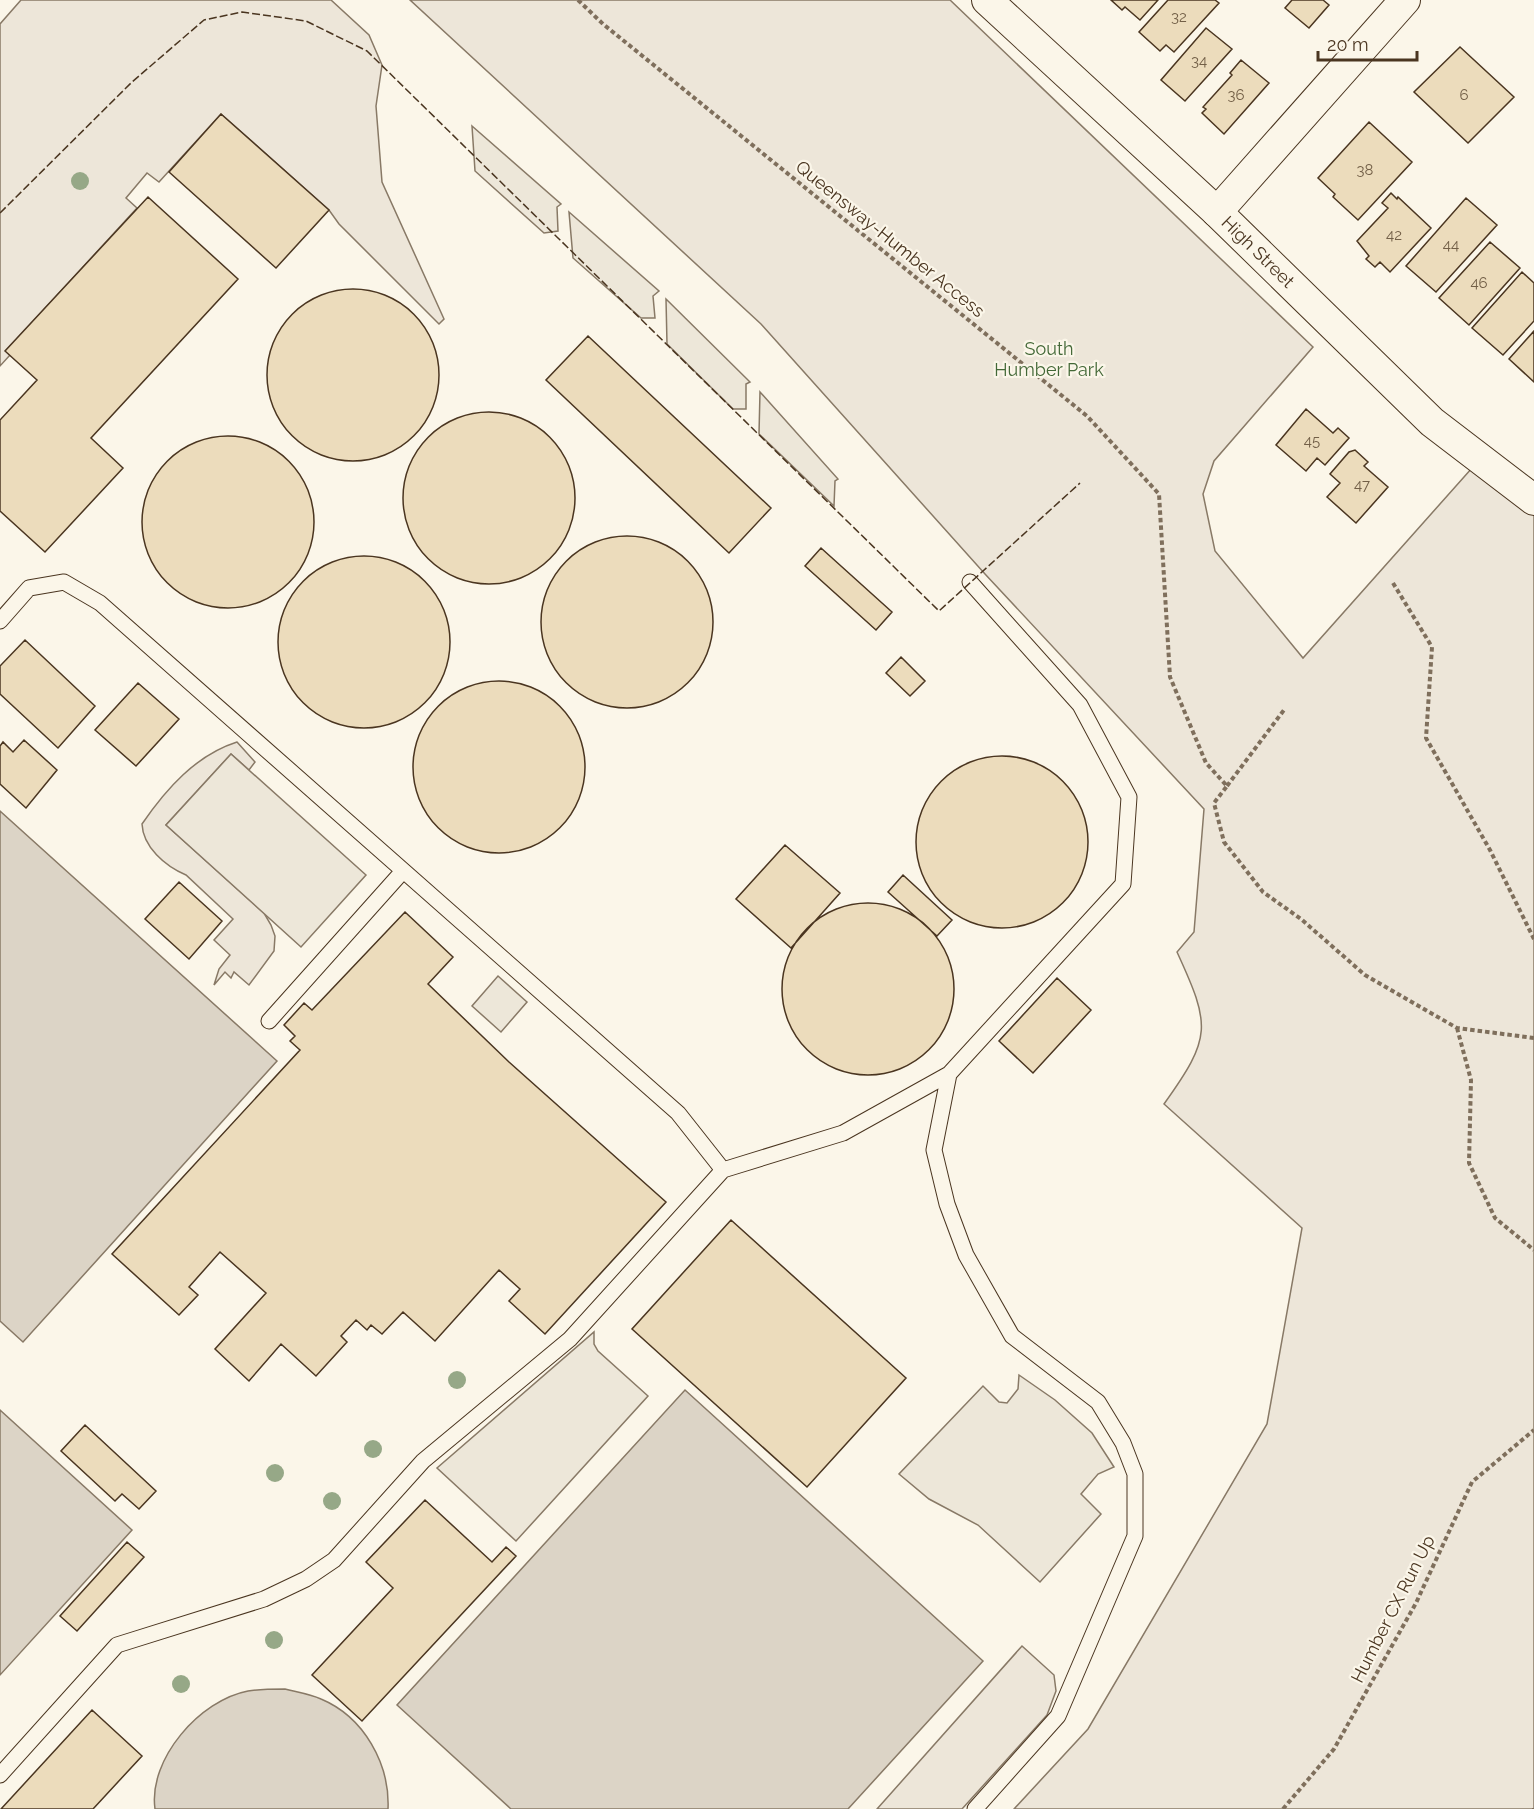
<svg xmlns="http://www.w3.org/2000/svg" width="1534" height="1809" viewBox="0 0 1534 1809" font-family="Raleway,sans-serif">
	<rect width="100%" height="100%" fill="#fbf6e9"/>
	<path fill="#ede6d9" stroke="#887966" stroke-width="1.5" d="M21,0H331L369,35L382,65L376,106L382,182L444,319L439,324L339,224L329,210L221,114L159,182L147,173L126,198L137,208L6,351L10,355L0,366V24Z
		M410,0H950L1313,347L1214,461L1203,494L1215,551L1303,658L1472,468L1534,514V1809H1014L1088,1729L1267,1424L1302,1228L1164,1104C1212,1037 1211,1026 1177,952L1194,932L1204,809L985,574L761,324Z
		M237,742L255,762L249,770L231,754L166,825L264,913L271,925L275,936L274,951L249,985L234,972L231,978L225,972L214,985L219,969L230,955L214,940L233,919L186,875C165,866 143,847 142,824C166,789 196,755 237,742Z
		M1022,1646L1054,1675L1056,1691L1047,1715L962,1809H877Z"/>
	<path fill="#ede7d9" stroke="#887966" stroke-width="1.5" d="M472,126L561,204L557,207L558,231L544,233L475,171Z
		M569,212L659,291L653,296L655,318H641L573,258Z
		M666,299L750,382L746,384V409H733L667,344Z
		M760,392L838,479L835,481L834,506L759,434Z
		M231,754L366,875L301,947L166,825Z
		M498,976L527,1002L501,1032L472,1006Z
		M594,1332V1344L598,1351L648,1396L516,1541L437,1468Z
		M1019,1375L1055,1400L1092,1433L1114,1467L1098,1474L1081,1494L1101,1514L1040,1582L978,1525L929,1499L899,1474L983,1386L999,1402L1007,1403L1018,1389Z"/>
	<path fill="#dcd4c6" stroke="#887966" stroke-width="1.5" d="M0,811L277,1061L23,1342L0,1321Z
		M685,1390L983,1661L848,1809H511L397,1705Z
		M0,1410L132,1530L0,1675Z
		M285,1689C297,1692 310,1694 321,1699C364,1717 390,1764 388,1809H155C148,1759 200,1700 248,1691C260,1689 273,1689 285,1689Z"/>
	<path fill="#ecdcbc" stroke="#4a3520" stroke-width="1.5" d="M1111,0H1158L1140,20L1125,7L1122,10Z
		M1168,0H1215L1219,3L1174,52L1166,45L1160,51L1139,32Z
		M1292,0H1323L1329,5L1309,28L1285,8Z
		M1206,28L1232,49L1185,101L1161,80Z
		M1460,47L1514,97L1468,143L1414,92Z
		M1241,60L1269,83L1224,134L1202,113L1206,109L1203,107L1232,75L1230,73Z
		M221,114L329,210L276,268L169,172Z
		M1369,122L1412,162L1358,220L1333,197L1335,194L1318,178Z
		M1391,193L1397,199L1398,197L1431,228L1390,272L1380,262L1375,267L1366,259L1369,256L1357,241L1388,208L1382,203Z
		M148,197L238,279L91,438L123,468L45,552L0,511V420L37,380L5,351Z
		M1466,198L1497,225L1436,292L1406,266Z
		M1490,242L1520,268L1469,325L1439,298Z
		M1522,272L1534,283V321L1503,355L1472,328Z
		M267 375a86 86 0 1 1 172 0a86 86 0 1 1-172 0Z
		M1534,331V382L1509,359Z
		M588,336L771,508L729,553L546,380Z
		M1306,409L1333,433L1338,428L1349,438L1325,465L1317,458L1306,471L1276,445Z
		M403 498a86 86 0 1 1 172 0a86 86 0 1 1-172 0Z
		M142 522a86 86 0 1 1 172 0a86 86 0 1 1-172 0Z
		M1355,450L1368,462L1364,466L1388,487L1356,523L1327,497L1340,483L1330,474L1349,452Z
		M541 622a86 86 0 1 1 172 0a86 86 0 1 1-172 0Z
		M821,548L892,612L876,630L805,566Z
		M278 642a86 86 0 1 1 172 0a86 86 0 1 1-172 0Z
		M25,640L95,706L58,748L0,694V666Z
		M901,657L925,681L910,696L886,673Z
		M413 767a86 86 0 1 1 172 0a86 86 0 1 1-172 0Z
		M138,683L179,719L136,766L95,730Z
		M24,740L57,770L26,808L0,784V746L3,742L13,752Z
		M916 842a86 86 0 1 1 172 0a86 86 0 1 1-172 0Z
		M785,845L840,893L791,948L736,899Z
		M903,875L952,920L937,936L888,892Z
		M179,882L222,921L189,959L145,919Z
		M782 989a86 86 0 1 1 172 0a86 86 0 1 1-172 0Z
		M405,912L453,957L428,984L509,1062L666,1202L545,1334L509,1301L520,1289L499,1270L435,1341L403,1312L382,1334L371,1325L367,1330L356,1320L341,1336L347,1342L316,1376L281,1344L249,1381L215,1349L266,1293L220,1252L189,1287L198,1295L179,1315L112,1254L300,1050L290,1041L295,1036L284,1025L304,1003L312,1010Z
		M1057,978L1091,1010L1033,1073L999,1041Z
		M731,1220L906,1378L807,1487L632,1329Z
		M85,1425L156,1491L139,1509L122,1494L115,1501L61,1451Z
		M425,1500L492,1562L506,1547L516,1556L362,1721L312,1675L393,1588L366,1562Z
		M127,1542L144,1557L77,1631L60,1616Z
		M92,1710L142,1756L93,1809H1Z"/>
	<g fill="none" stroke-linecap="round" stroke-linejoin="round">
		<defs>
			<path id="lane" d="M0,621L29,588L64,582L100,603L678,1113L723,1170
				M269,1021L403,871
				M949,1074L934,1150L947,1204L966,1255L1012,1336L1098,1402L1123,1443L1135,1474V1536L1058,1716L975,1809
				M0,1775L117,1645L264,1599L306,1579L334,1560L423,1461L570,1339L723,1170L843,1133L949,1074L1123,884L1129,797L1080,705L970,582"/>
			<g id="street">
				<path id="s1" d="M987,0L1217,212L1432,422L1534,500"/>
				<path d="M1217,212L1405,0"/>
			</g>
		</defs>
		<use href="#lane" stroke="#4a3520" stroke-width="17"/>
		<use href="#street" stroke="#4a3520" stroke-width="32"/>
		<path stroke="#7f6f5c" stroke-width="4" stroke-dasharray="4.5 3" stroke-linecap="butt" d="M578,0L603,24L1087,416L1159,494L1170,677L1206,763L1227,786L1214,803L1224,842L1263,892L1301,919L1365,975L1457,1028L1534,1038
			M1393,583L1432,647L1426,738L1490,850L1534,939
			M1227,786L1284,710
			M1457,1028L1471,1080L1469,1163L1495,1218L1534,1250
			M1283,1809L1334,1749L1416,1603L1472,1482L1534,1430
			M1534,1809V1808"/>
		<use href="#lane" stroke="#fbf6e9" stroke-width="15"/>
		<use href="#street" stroke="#fbf6e9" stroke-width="30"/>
		<path stroke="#4a3520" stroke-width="1.5" stroke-dasharray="8 3" stroke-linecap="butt" d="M0,213L132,82L204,20L242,12L306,21L367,51L939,611L1080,483"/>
	</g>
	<g fill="#96a887">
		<circle cx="80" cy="181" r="9"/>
		<circle cx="457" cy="1380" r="9"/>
		<circle cx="373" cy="1449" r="9"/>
		<circle cx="275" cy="1473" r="9"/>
		<circle cx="332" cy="1501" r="9"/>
		<circle cx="274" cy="1640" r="9"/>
		<circle cx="181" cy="1684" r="9"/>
	</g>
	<g text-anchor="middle" stroke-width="4.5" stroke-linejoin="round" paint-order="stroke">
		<g font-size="15" fill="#725f47">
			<text x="1179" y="22">32</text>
			<text x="1199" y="66">34</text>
			<text x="1236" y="100">36</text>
			<text x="1464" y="100">6</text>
			<text x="1365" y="175">38</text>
			<text x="1394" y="240">42</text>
			<text x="1451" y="250">44</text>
			<text x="1479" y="288">46</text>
			<text x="1312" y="446">45</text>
			<text x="1362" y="490">47</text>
		</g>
		<g font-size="18" fill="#4a3520" stroke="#fbf6e9">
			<text transform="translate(890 239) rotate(39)" y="6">Queensway-Humber Access</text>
			<text dy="6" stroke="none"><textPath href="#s1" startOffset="370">High Street</textPath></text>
			<text transform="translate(1393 1609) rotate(-63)" y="6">Humber CX Run Up</text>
		</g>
		<g font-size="18" fill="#436837" stroke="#fbf6e9">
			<text x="1049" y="355">South<tspan x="1049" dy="21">Humber Park</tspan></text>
		</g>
	</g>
	<path d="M1318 51v9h99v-9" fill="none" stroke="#4a3520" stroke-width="3"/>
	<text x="1327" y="51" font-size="18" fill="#4a3520" stroke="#fbf6e9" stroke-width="4.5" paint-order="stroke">20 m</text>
</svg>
